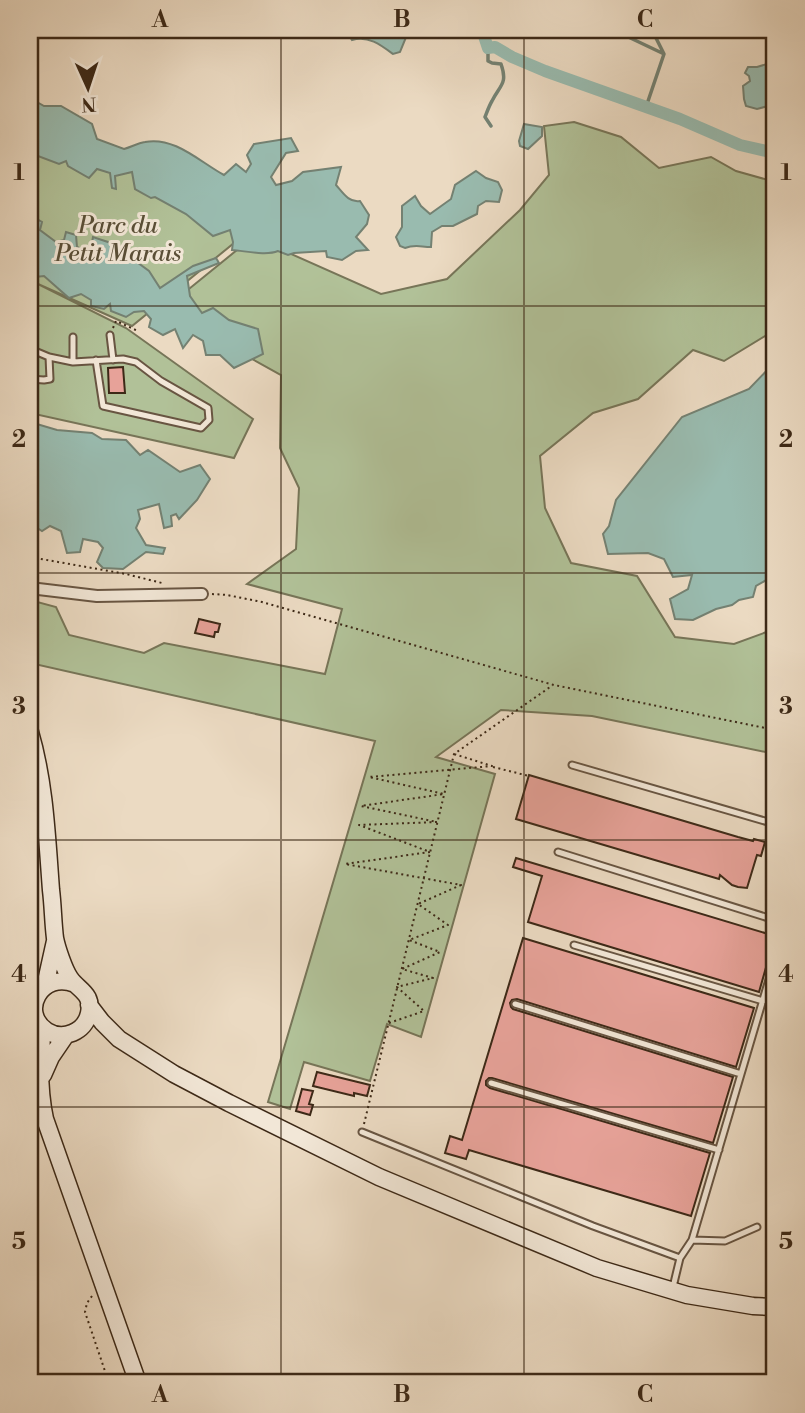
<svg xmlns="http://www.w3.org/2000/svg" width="805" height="1413" viewBox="0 0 805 1413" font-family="'Libre Bodoni',serif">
	<rect width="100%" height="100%" fill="#ebdac2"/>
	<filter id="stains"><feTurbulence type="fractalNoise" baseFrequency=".00286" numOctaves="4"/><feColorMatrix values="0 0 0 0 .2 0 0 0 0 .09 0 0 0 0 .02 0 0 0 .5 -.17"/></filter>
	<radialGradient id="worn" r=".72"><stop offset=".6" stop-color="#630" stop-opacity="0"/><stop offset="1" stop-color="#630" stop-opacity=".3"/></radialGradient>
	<path fill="#b1c198" stroke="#777558" stroke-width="2" d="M574,122L621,137L659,168L711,157L736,171L775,182V330L724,361L693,350L638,399L593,413L540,456L545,508L571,563L637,576L675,637L734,644L772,630L775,626V754L592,716L501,710L436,757L495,774L421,1037L387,1024L370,1081L304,1062L290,1109L268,1102L375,741L30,663V600L56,607L69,635L144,653L164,643L325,674L342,609L247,584L296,549L299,488L280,448L281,375L163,310L253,237L381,294L447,279L520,210L549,175L544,126Z
		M30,124L266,217L132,326L38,284L126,328L253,419L234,458L30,413Z"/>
	<path fill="#99bbaf" stroke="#748172" stroke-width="2" d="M357,30H409L400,52L393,54C381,45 368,35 352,40L350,37Z
		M767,52L775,58C775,68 771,77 769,87C768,93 768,100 768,106L757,109L746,106L744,99L743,86L750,81L749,76L745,73L748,67H757L767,64L769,59Z
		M30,98L44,106H61L92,124L97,139L124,149C131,147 138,143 145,142C174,136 200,162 224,175L236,164L246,172L251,164L247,155L254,144L291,138L298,151L286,153L271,177L276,185L292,181L303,172L341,167L336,185C343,193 349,203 360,201L369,215L367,224L356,237L368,250L356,251L342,260L327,257L326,251L294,253L288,255L278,251C266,256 246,251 232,250L233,242L230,230L213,236L186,214L155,197L151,198L135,189L132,172L115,176L116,189L112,188L110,173L97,169L89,178L68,166L66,161L59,164L30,153Z
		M524,124L542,127V136L528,149L520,146L519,141Z
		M476,171L486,178L498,182L502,190L499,202L486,201L478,206L477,214L453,226H442L432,232L431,247C421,247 415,244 405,248L400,246L396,237L402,227V206L415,196L421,206L430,214L451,199L455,185Z
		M30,215L42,222L40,230L56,242L64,240L66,232L76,235L77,247L90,253L93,237L111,243L149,271L160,288L193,266L216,258L219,263L187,276L190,296L202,313L213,308L229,320L258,329L263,354L234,368L220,355H206L203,341L193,335L183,348L175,329L163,335L149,327L151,319L144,311L134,312L126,317L111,311L110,304L104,309L91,306V300L81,294L69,298L44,276L35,277L30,275Z
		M775,362V575L756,586L753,597L739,600L732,605L716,609L693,620L675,619L670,599L688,589L692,575L673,577L664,559L648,553L608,554L603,534L609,526L616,500L682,417L749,389Z
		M30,422L57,430L92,433L102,439L126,440L140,455L148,450L180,472L200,465L210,479L197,500L179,519L176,514L171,516L172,526L164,528L159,504L138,510L140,519L136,528L146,545L165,548L163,554L146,552L123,569L103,568L97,562L103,548L98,542L83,539L80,552L67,553L61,531L50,526L42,531L34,526H30Z"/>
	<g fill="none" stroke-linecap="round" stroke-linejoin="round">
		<path stroke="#748172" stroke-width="3.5" d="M618,30L622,34L662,53
			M488,48V61L492,63L501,64C508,84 500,85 492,101C489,106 487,112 485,117L491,126
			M646,107L664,54L652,30"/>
		<path stroke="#99bbaf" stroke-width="12" d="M485,30L483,33L488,48L495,47L512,57L545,71L680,119L740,145L775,153"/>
	</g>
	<path fill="#e7a299" stroke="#3d2917" stroke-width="2" d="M123,367L125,393H109L108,368Z
		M199,619L220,624L218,632H215L214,637L195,633Z
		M529,775L738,837L753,841L754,839L765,842L761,856L757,855L747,888L738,887L732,885L720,875L719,879L516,819Z
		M516,858L775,936L759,992L528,922L542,876L513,867Z
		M523,938L754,1008L736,1067L517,999L512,1000L510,1003L511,1007L513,1009L733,1077L713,1143L492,1078H489L486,1081V1085L490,1088L710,1153L691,1216L469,1150L466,1159L445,1153L450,1136L462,1140Z
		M317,1072L370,1085L367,1096L354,1093V1096L313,1086Z
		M302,1089L313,1091L309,1104L313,1105L310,1115L296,1111Z"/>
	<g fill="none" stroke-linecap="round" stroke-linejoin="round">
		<defs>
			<path id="lane" d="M110,335L113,360
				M73,337V362
				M30,349L49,357L73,362L123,359L136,362L161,381L208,408L209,420L201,428L103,406L96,360
				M30,379L44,380L50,379L49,357
				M572,765L775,824
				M558,852L775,920
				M574,945L763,1001
				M515,1004L741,1074
				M491,1083L719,1150
				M362,1132L593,1226L680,1258L673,1287
				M692,1240L725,1241L757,1227
				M680,1258L692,1240L775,959"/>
			<path id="street" d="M30,588L97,596L202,594"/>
			<path id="secondary" d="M30,732C45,783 47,838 51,890C53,906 53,922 55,938C57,948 64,969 70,978C79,991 93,993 89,1013C85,1032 63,1041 47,1031C18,1012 42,970 75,984
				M45,986L55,941
				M89,1005L102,1022L119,1039L174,1074L229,1103L379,1177L597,1268L687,1295L753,1306L775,1307
				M41,1026C43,1040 41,1052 40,1066C40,1085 41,1101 45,1119L138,1383
				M43,1075L51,1057L66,1035"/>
		</defs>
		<use href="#lane" stroke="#685542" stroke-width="9"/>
		<use href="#street" stroke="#685542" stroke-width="14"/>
		<use href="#secondary" stroke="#3d2917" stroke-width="19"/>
		<path stroke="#3d2917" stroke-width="2" stroke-dasharray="2 3.5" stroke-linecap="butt" d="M113,328L116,321L138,331
			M30,557L126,574L162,583
			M212,594L227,595L262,602L554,685L775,730
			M493,767L529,776
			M389,1023L424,1011L397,987L433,978L402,969L440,952L409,940L448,925L418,904L461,885L345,864L430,852L359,825L437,822L361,806L444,794L369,777L492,766L454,754
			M364,1124L454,754L553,685
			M92,1296L87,1303L85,1312L109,1383"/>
		<use href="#lane" stroke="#f2e7d7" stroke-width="5"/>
		<use href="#street" stroke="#f2e7d7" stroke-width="10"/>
		<use href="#secondary" stroke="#f2e7d7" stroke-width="16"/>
	</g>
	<path fill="none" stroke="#3d2917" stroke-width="2" stroke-opacity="0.55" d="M281,30V1383M524,30V1383M30,306H775M30,573H775M30,840H775M30,1107H775"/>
	<g text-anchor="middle" stroke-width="6" stroke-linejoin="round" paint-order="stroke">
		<g font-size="24" font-style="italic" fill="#5a4f37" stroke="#f2e7d7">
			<text x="118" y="233">Parc du<tspan x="118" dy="28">Petit Marais</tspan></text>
		</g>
	</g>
	<rect width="805" height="1413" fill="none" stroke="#ebdac2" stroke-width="77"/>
	<g transform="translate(88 88) rotate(177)" stroke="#f2e7d7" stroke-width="5" paint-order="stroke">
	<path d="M0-5L12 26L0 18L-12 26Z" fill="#3d2917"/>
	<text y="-10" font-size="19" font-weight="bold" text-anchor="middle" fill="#3d2917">N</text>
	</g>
	<rect x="38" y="38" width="728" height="1336" fill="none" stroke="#3d2917" stroke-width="2.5"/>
	<g font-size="23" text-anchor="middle" font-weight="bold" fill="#3d2917">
		<text x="160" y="27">A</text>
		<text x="402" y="27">B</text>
		<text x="645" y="27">C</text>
		<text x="19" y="180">1</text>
		<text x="786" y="180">1</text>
		<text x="19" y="447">2</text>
		<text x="786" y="447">2</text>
		<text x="19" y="714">3</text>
		<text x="786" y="714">3</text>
		<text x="19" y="982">4</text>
		<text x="786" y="982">4</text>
		<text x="19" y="1249">5</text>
		<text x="786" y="1249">5</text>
		<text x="160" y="1402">A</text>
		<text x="402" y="1402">B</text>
		<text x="645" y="1402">C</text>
	</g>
	<rect width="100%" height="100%" filter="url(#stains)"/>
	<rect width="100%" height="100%" fill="url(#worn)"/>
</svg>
